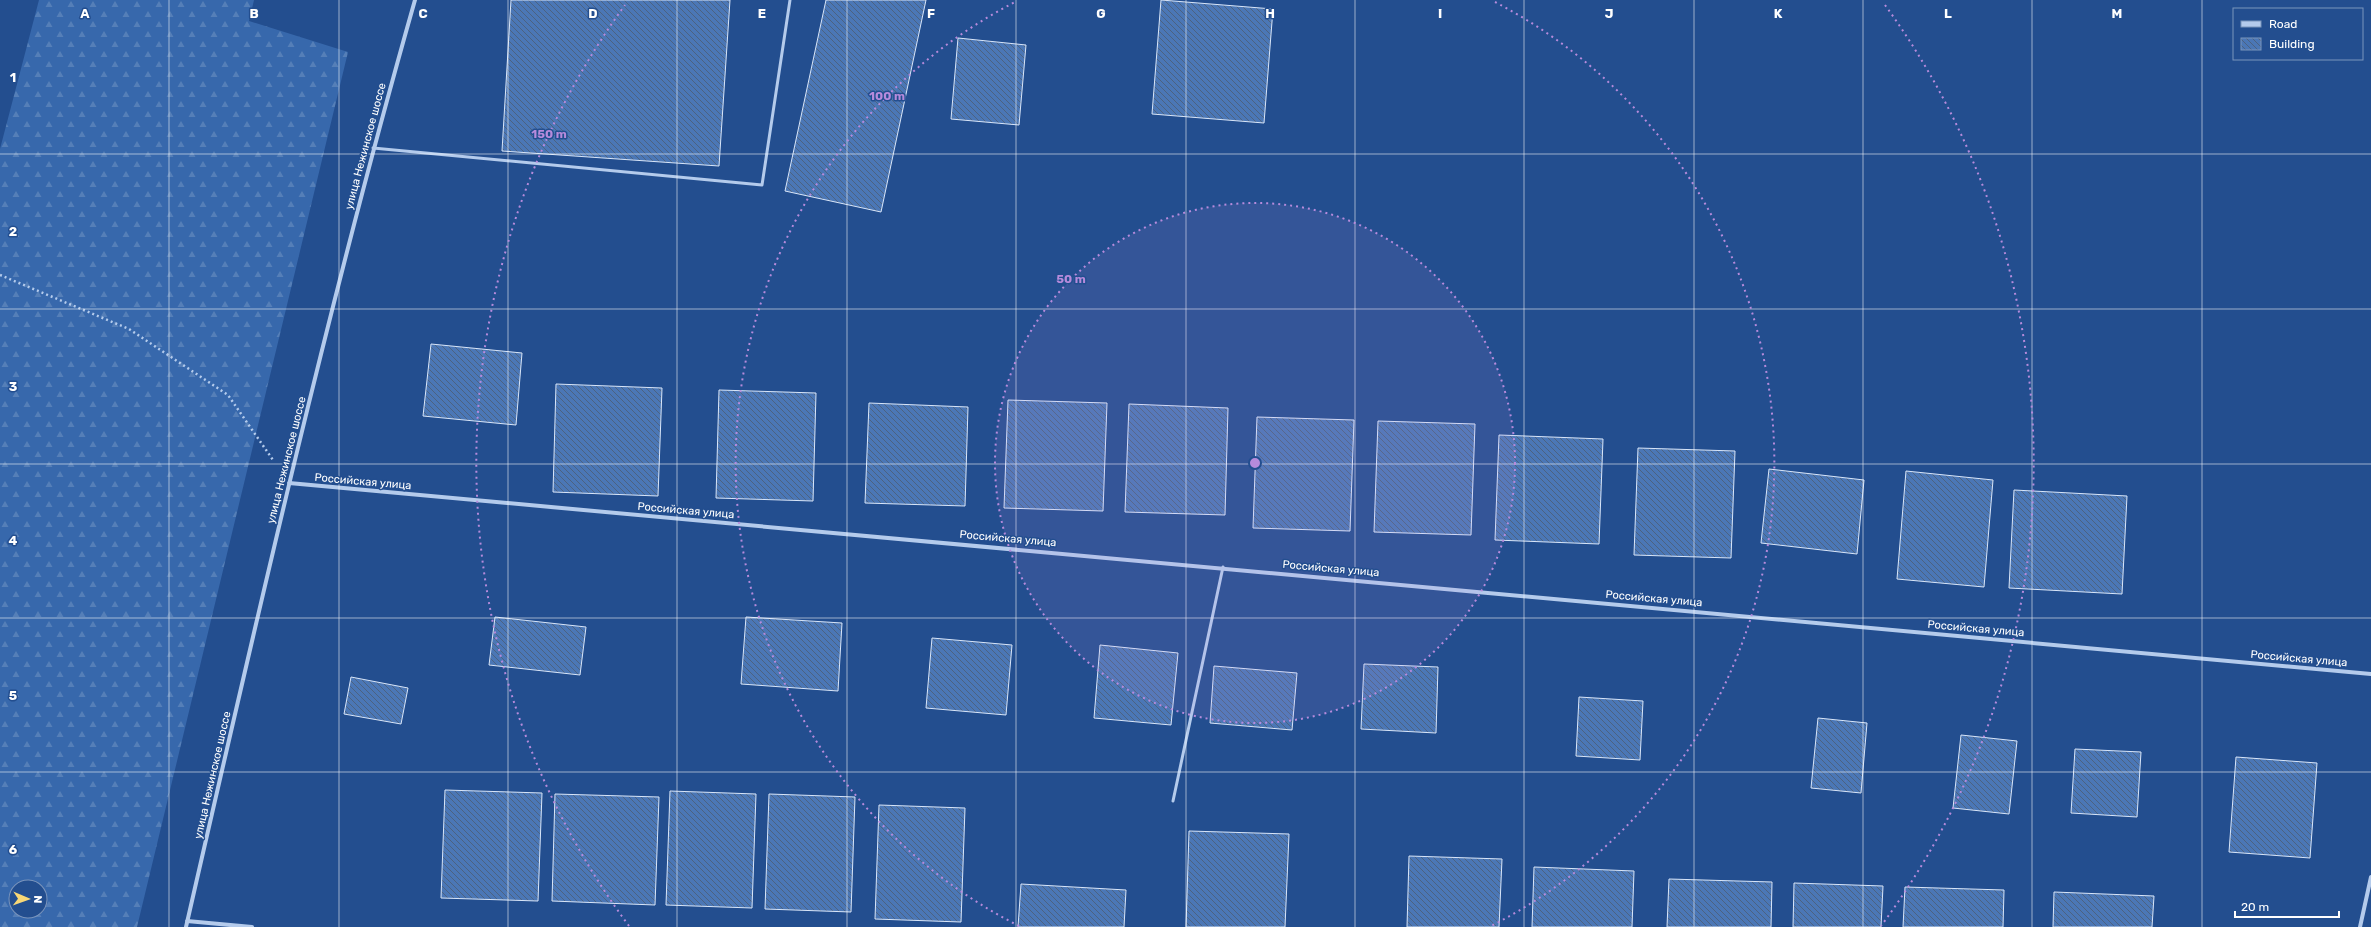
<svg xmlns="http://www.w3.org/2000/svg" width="2371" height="927" viewBox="0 0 2371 927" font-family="Rubik,sans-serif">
	<defs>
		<pattern id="forest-firs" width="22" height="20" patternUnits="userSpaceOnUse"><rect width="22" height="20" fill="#3768ac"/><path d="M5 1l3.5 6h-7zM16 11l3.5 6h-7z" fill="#557fb8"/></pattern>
		<pattern id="building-back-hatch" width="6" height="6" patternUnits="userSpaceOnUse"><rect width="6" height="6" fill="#4b77b6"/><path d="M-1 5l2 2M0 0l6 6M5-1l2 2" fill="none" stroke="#4c6281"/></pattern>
	</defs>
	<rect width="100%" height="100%" fill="#234e8f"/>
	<path fill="url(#forest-firs)" fill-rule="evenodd" d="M39,0H254L249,21L348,52L137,927H0V149ZM16,887H40V911H16Z"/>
	<path fill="url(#building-back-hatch)" stroke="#d9e6f9" d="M511,0H730L719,166L502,151Z
		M826,0H926L881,212L785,191Z
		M1161,0L1273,9L1264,123L1152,114Z
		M958,38L1026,45L1019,125L951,119Z
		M431,344L522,353L516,425L423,416Z
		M556,384L662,388L658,496L553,492Z
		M719,390L816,393L813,501L716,498Z
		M1008,400L1107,403L1103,511L1004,508Z
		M869,403L968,407L965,506L865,503Z
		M1129,404L1228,408L1225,515L1125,512Z
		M1257,417L1354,420L1350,531L1253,528Z
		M1378,421L1475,424L1471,535L1374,532Z
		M1499,435L1603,439L1599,544L1495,540Z
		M1638,448L1735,451L1731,558L1634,555Z
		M1769,469L1864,480L1857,554L1761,543Z
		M1906,471L1993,480L1984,587L1897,579Z
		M2014,490L2127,496L2122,594L2009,588Z
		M495,617L586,627L580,675L489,665Z
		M746,617L842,623L838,691L741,684Z
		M932,638L1012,645L1006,715L926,708Z
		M1100,645L1178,653L1171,725L1094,718Z
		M1364,664L1438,667L1436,733L1361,729Z
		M1214,666L1297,673L1292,730L1210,723Z
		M351,677L408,688L401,724L344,714Z
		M1579,697L1643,701L1640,760L1576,756Z
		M1818,718L1867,723L1861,793L1811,788Z
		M1961,735L2017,741L2009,814L1953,808Z
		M2075,749L2141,752L2137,817L2071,813Z
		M2236,757L2317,763L2310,858L2229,852Z
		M445,790L542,793L538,901L441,898Z
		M670,791L756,794L752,908L666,905Z
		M555,794L659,797L655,905L552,901Z
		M769,794L855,797L851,912L765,909Z
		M879,805L965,808L961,922L875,919Z
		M1189,831L1289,834L1285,927H1186Z
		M1409,856L1502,859L1499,927H1407Z
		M1534,867L1634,871L1632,927H1532Z
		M1669,879L1772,882L1771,927H1667Z
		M1794,883L1883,886L1881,927H1793Z
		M1021,884L1126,890L1124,927H1018Z
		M1905,887L2004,890L2003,927H1903Z
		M2054,892L2154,896L2152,927H2053Z"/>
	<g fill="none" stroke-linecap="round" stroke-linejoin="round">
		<path stroke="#b4cbec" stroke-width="2.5" stroke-dasharray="2 3" stroke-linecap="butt" d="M0,275L129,329L228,395L273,460"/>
		<path stroke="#b4cbec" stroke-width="3" d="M373,148L762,185L790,0
			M1173,801L1223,567"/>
		<path stroke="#b4cbec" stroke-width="4" d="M289,483L2371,674
			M187,921L252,927
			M186,927C257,617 328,306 415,0
			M2360,927L2371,877"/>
	</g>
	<path fill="none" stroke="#fff" stroke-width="1" stroke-opacity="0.55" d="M169,0V927M339,0V927M508,0V927M677,0V927M847,0V927M1016,0V927M1186,0V927M1355,0V927M1524,0V927M1694,0V927M1863,0V927M2032,0V927M2202,0V927M0,154H2371M0,309H2371M0,464H2371M0,618H2371M0,772H2371"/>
	<circle cx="1255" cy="463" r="260" fill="#b68bdc" fill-opacity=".12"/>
	<g fill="none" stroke="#b68bdc" stroke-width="2" stroke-dasharray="2 4">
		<circle cx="1255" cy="463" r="260"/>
		<path d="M1019 926A520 520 0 0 1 1015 2M1495 2A520 520 0 0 1 1491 926"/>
		<path d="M629 926A779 779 0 0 1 625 5M1885 5A779 779 0 0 1 1881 926"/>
	</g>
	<g text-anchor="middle" stroke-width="3" stroke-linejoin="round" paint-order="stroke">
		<g font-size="11" fill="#fff" stroke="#234e8f">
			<text transform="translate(365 146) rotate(-75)" y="4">улица Нежинское шоссе</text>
			<text transform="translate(286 460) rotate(-76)" y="4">улица Нежинское шоссе</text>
			<text transform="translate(363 481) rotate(5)" y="4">Российская улица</text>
			<text transform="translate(686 510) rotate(5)" y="4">Российская улица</text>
			<text transform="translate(1008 538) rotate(5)" y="4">Российская улица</text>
			<text transform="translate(1331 568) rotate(5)" y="4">Российская улица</text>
			<text transform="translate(1654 598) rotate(5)" y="4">Российская улица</text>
			<text transform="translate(1976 628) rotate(5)" y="4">Российская улица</text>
			<text transform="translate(2299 658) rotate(5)" y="4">Российская улица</text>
			<text transform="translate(212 775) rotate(-77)" y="4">улица Нежинское шоссе</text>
		</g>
	</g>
	<g font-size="13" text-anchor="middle" font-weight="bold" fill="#fff" stroke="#234e8f" stroke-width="3" stroke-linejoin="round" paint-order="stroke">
		<text x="85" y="18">A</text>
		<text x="254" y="18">B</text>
		<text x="423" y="18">C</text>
		<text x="593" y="18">D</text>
		<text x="762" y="18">E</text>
		<text x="931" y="18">F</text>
		<text x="1101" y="18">G</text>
		<text x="1270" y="18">H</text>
		<text x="1440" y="18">I</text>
		<text x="1609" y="18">J</text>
		<text x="1778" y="18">K</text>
		<text x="1948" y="18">L</text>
		<text x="2117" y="18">M</text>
		<text x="13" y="82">1</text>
		<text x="13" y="236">2</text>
		<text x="13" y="391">3</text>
		<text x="13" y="545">4</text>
		<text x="13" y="700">5</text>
		<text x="13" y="854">6</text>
	</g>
	<circle cx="1255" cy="463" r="6" fill="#b68bdc" stroke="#234e8f" stroke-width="2"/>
	<g font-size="12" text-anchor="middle" font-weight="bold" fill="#b68bdc" stroke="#234e8f" stroke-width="3" stroke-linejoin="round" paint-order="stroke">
		<text x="887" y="100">100 m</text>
		<text x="549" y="138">150 m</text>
		<text x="1071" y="283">50 m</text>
	</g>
	<rect x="2233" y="8" width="130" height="52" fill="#234e8f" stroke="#7b95bc"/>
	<rect x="2241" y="21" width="20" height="6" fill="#b4cbec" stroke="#7b95bc"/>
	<text x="2269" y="28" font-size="12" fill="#ffffff">Road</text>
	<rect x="2241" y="38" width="20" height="12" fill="url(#building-back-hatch)" stroke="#7b95bc"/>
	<text x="2269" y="48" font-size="12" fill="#ffffff">Building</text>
	<g transform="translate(28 899) rotate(92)"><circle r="19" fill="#234e8f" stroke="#7b95bc"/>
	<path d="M0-3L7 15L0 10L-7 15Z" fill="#f7d776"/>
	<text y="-6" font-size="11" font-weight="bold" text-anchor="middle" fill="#ffffff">N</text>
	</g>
	<path d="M2235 911v6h104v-6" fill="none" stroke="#ffffff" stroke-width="2"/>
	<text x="2241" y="911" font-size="12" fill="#ffffff" stroke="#234e8f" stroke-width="3" paint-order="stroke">20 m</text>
</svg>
